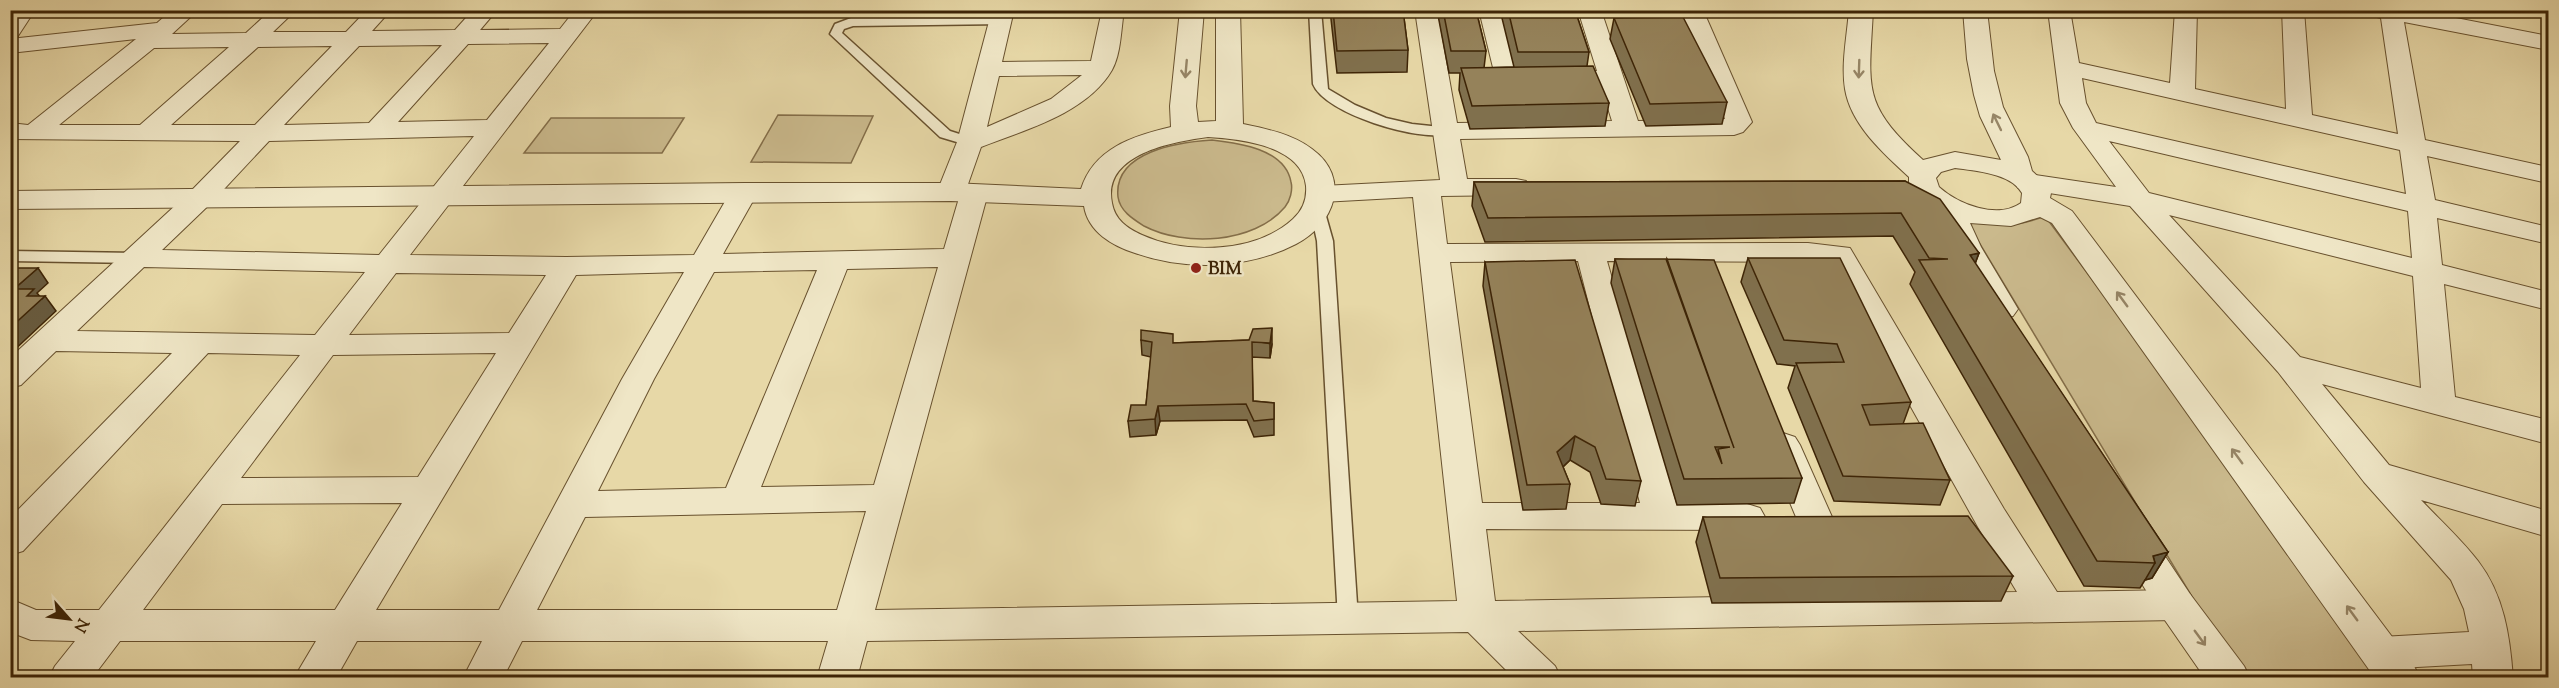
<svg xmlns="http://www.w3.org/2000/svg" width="2559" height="688" viewBox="0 0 2559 688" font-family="'Sorts Mill Goudy',serif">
	<rect width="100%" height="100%" fill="#e7d8a7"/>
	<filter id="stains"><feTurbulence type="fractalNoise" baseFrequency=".00333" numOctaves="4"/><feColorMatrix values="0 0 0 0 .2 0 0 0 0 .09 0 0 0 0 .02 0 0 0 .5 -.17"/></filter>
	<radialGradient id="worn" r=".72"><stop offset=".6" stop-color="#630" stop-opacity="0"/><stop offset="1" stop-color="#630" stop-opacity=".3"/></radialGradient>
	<path fill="#cab98c" stroke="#846e49" stroke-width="1.5" d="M778,115L873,116L851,163L751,162Z
		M551,118H684L662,153H524Z
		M1212,140C1239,143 1285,149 1291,182C1293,190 1290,201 1285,207C1254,244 1184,247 1144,226C1133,219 1120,211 1118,197C1113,151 1180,142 1212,140Z
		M2045,216L2387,677H2244L2200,610L1965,219C1996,226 2015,228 2045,216Z"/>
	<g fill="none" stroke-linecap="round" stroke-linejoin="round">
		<defs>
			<path id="service" d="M1309,10H1321L1328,89L1355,105L1386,118L1412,124L1450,128L1452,131L1450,134C1419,142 1325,114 1313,84Z
				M1001,17L1005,18V24L853,26L844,29L842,33L950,131L975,139L977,142L975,145L970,146L940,137L830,34L835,24L851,18Z
				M1317,205L1324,209L1333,241L1358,619L1355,625L1348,627L1341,625L1338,619L1317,241L1310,209Z
				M10,251L137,253L145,258L137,263L10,261Z"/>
			<path id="minor" d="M12,10H35L18,36L10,38Z
				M172,10H198L172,34L246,33L271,10H296L273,32H346L367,10H391L372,31L455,30L473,10H497L480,30L560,29L575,10H598L410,255L566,257L694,255L734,186L744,184L754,186L758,192L723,254L944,249L959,198L951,200L941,198L937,192L957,142L992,10H1014L1002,62L1091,61L1102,10H1124C1121,29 1121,54 1112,70C1087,113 1025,130 981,147L967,187L974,185L984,187L988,193L875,610L1457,601L1413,197L1322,202L1312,200L1308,194L1312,188L1322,186L1440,180L1415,10H1437L1457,123L1612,121L1601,86H1555L1546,84L1543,79L1546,74L1597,71L1578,10H1601L1638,121L1725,119L1680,10H1703L1752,122L1743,132L1734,135L1460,139L1467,179H1516L1526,181L1530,187L1526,193L1516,195L1441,196L1447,244L1808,243L1850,248L2004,509L2057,592L2176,590L2190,594L2195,605L2190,616L2176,620L1518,631L1555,666L1561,678H1514L1468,632L867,641L857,678H817L828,641H522L503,678H463L482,641H357L336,678H294L316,641H120L92,678H49L55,666L75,641L31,640L10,632V599L36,610H99L300,355L208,353L23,551L10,555V518L172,353L56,351L21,385L10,388V358L191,191L240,141L10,139V123L28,125L136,39L10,53V39L157,23ZM549,43L487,120L398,122L468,44ZM442,45L369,123L284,125L359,46ZM332,46L255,125H171L258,47ZM229,47L140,125H59L154,48ZM1082,75L1051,99L987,127L999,76ZM474,136L379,255L162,250L211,203L269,141ZM1578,261L1640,503H1482L1450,262ZM1607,261L1830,262L1978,527L2017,592L1495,601L1486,529L1747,530L1760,526L1765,517L1760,508L1747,504L1676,503ZM144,267L365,272L315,335L77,331ZM938,267L874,485L761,487L847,269ZM817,270L726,488L598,491L654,379L714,272ZM684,272L622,379L499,610H376L576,275ZM396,273L546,275L509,333L349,335ZM496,353L418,477L241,478L333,355ZM402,503L335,610H143L222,504ZM866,511L837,610H537L585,517Z
				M1479,10H1501L1520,80L1517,85L1508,87L1499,85L1496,80Z
				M2048,10H2070L2079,63L2170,83L2175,10H2197L2195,89L2286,109L2282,10H2304L2312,115L2398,134L2381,18L2369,15L2366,10H2415L2548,36V50L2404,22L2425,140L2548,167V183L2427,156L2435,200L2548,227V244L2437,218L2442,265L2548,292V310L2444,284L2455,397L2548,420V444L2322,384L2389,465L2548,511V537L2421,500C2440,520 2461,539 2478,561C2504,595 2510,636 2513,678H2473L2472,664L2381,669L2367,664L2361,653L2367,642L2381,637L2469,632L2464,609L2451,580L2364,482L2278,372L2130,206L2018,188L2014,182L2018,176L2028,174L2116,187L2073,128L2060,103ZM2082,78L2400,150L2406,194L2096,123L2086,103ZM2109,141L2408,211L2412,258L2149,193ZM2169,215L2413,276L2421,388L2300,357Z
				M1783,433L1795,437L1800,445L1832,517L1827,526L1814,530L1801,526L1796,517L1766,445L1771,437Z"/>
			<path id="tertiary" d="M1180,10H1204L1196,106L1198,122L1216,121V10H1240L1243,124C1267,129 1292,134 1312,149C1352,178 1334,225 1296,244C1248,269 1186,271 1135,253C1113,246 1088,232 1084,206L951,201L10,209V191L744,183H951L1081,189C1094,148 1133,136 1171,127L1170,106ZM1208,137C1239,139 1302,145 1306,186C1307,199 1303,210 1293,219C1256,253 1186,255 1142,235C1127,228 1115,220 1112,203C1102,154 1172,142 1208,137Z
				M1849,10H1873C1869,89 1861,104 1923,160L1955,152L2001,160L1980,116L1974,95L1967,59L1963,10H1987L1994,71L2003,107L2028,157L2032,171L2045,183L2051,193L2050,198L2072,211L2414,666L2420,678H2375L2052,223L2040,217L2011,226L1970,223L1981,247L2018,309L2013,316L2002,319L1991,316L1951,247L1936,212L1918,199L1909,185V177C1883,153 1851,125 1845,89C1841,64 1847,36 1849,10ZM1955,168C1975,171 2011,173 2022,193L2021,203C1997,220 1958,204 1939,187L1936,178L1941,172Z
				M2131,522L2145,526L2190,594L2244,666L2250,678H2205L2162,616L2112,536L2117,526Z"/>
		</defs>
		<use href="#service" stroke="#68512e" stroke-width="3"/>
		<use href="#minor" stroke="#68512e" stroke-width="2"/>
		<use href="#tertiary" stroke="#68512e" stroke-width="2"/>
		<use href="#service" fill="#efe6c6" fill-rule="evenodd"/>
		<use href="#minor" fill="#efe6c6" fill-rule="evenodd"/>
		<use href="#tertiary" fill="#efe6c6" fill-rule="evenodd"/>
	</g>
	<path fill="#80704d" stroke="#3d2406" stroke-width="1.5" d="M1330,10H1403L1408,50L1407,72L1337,73Z
		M1437,10H1476L1486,51L1484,68L1514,67L1500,10H1575L1589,52L1587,66L1609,103L1605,126L1470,129L1459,90L1460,73H1449Z
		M1614,18L1727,102L1722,124L1646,126L1610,39Z
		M1905,181L1979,253L1975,264L2168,552L2152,578L2145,580L2140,588L2084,586L1910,284L1915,272L1893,236L1485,242L1472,206L1474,182Z
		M1748,258L1911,402L1903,424L1950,480L1940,505L1834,501L1788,388L1795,366L1777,364L1741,282Z
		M1615,259L1667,262V259L1802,478L1794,503L1677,505L1611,283Z
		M1485,262L1641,481L1635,506L1601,504L1590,472L1570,460L1563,467L1570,484L1566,509L1523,510L1483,286Z
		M1141,340L1173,343L1249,340L1272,344L1270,358L1252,357L1253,401L1274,403V435L1254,437L1247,420L1160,421L1156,435L1130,437L1128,421L1146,405L1151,357L1142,355Z
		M1703,517L2013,576L2001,601L1712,603L1696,542Z"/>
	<path fill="#685b3f" stroke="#3d2406" stroke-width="1.5" d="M1979,253L1970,277V255Z
		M38,268L48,283L37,293L42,299L45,296L56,311L10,354V328L14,289Z
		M1272,328V344L1270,358V343Z
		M1158,406L1160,421L1156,435L1155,419Z
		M1575,436L1570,460L1552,477L1557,452Z
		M2168,552L2152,578L2145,580L2155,563L2153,556Z"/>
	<path fill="#95825a" stroke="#3d2406" stroke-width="1.5" fill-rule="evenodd" d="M1333,10H1403L1408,50L1337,51Z
		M1443,10H1476L1486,51H1451Z
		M1508,10H1575L1589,52H1518Z
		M1683,17L1727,102L1650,104L1614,18Z
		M1593,66L1609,103L1472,106L1461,68Z
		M1905,181L1940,199L1979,253L1970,255L2168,552L2153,556L2155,563L2097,561L1919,260L1948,259L1929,258L1901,213L1488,218L1474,182Z
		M1748,258H1840L1911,402L1862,405L1870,425L1923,423L1950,480L1843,476L1796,363L1844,362L1837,344L1784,340Z
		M1615,259H1666L1734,448L1667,259L1714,260L1802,478L1684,479ZM1715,447H1730L1718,449L1722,464Z
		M1575,260L1641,481L1606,479L1595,447L1575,436L1557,452L1570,484L1527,485L1485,262Z
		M10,268H38L14,289H34L27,296H45L10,328Z
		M1272,328L1270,343L1252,342L1253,401L1274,403V419L1254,421L1246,404L1158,406L1155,419L1128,421L1131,405H1146L1152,342L1141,340V330L1173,334V343L1249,340L1253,329Z
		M1968,516L2013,576L1720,578L1703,517Z"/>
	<defs><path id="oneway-shaft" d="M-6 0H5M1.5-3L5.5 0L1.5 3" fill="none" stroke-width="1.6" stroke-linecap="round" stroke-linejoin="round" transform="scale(1.5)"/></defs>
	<g stroke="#968566">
		<use href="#oneway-shaft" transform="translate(1186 69) rotate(95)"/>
		<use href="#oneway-shaft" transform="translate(1859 69) rotate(92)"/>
		<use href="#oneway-shaft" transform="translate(1997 122) rotate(-116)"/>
		<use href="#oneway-shaft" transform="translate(2122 299) rotate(-126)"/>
		<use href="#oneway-shaft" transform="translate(2237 456) rotate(-126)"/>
		<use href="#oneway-shaft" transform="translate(2352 613) rotate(-126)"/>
		<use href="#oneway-shaft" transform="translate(2200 638) rotate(54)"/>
	</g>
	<circle fill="#8f2418" stroke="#efe6c6" stroke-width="2" cx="1196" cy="268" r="6"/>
	<g text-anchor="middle" stroke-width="5" stroke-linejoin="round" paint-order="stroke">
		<g font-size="18" font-weight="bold" fill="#3d2406" stroke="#efe6c6" text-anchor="start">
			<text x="1208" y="274">BIM</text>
		</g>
	</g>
	<rect width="2559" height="688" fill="none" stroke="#e7d8a7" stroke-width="36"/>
	<rect x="12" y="12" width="2535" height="664" fill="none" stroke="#3d2406" stroke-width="3"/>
	<rect x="18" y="18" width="2523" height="652" fill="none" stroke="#3d2406" stroke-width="1.5"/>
	<g transform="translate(69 619) rotate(118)" stroke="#efe6c6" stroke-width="4.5" paint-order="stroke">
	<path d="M0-4.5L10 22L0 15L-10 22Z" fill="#3d2406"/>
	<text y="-9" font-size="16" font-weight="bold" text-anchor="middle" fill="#3d2406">N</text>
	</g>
	<rect width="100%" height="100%" filter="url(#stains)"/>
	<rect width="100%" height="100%" fill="url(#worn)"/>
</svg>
